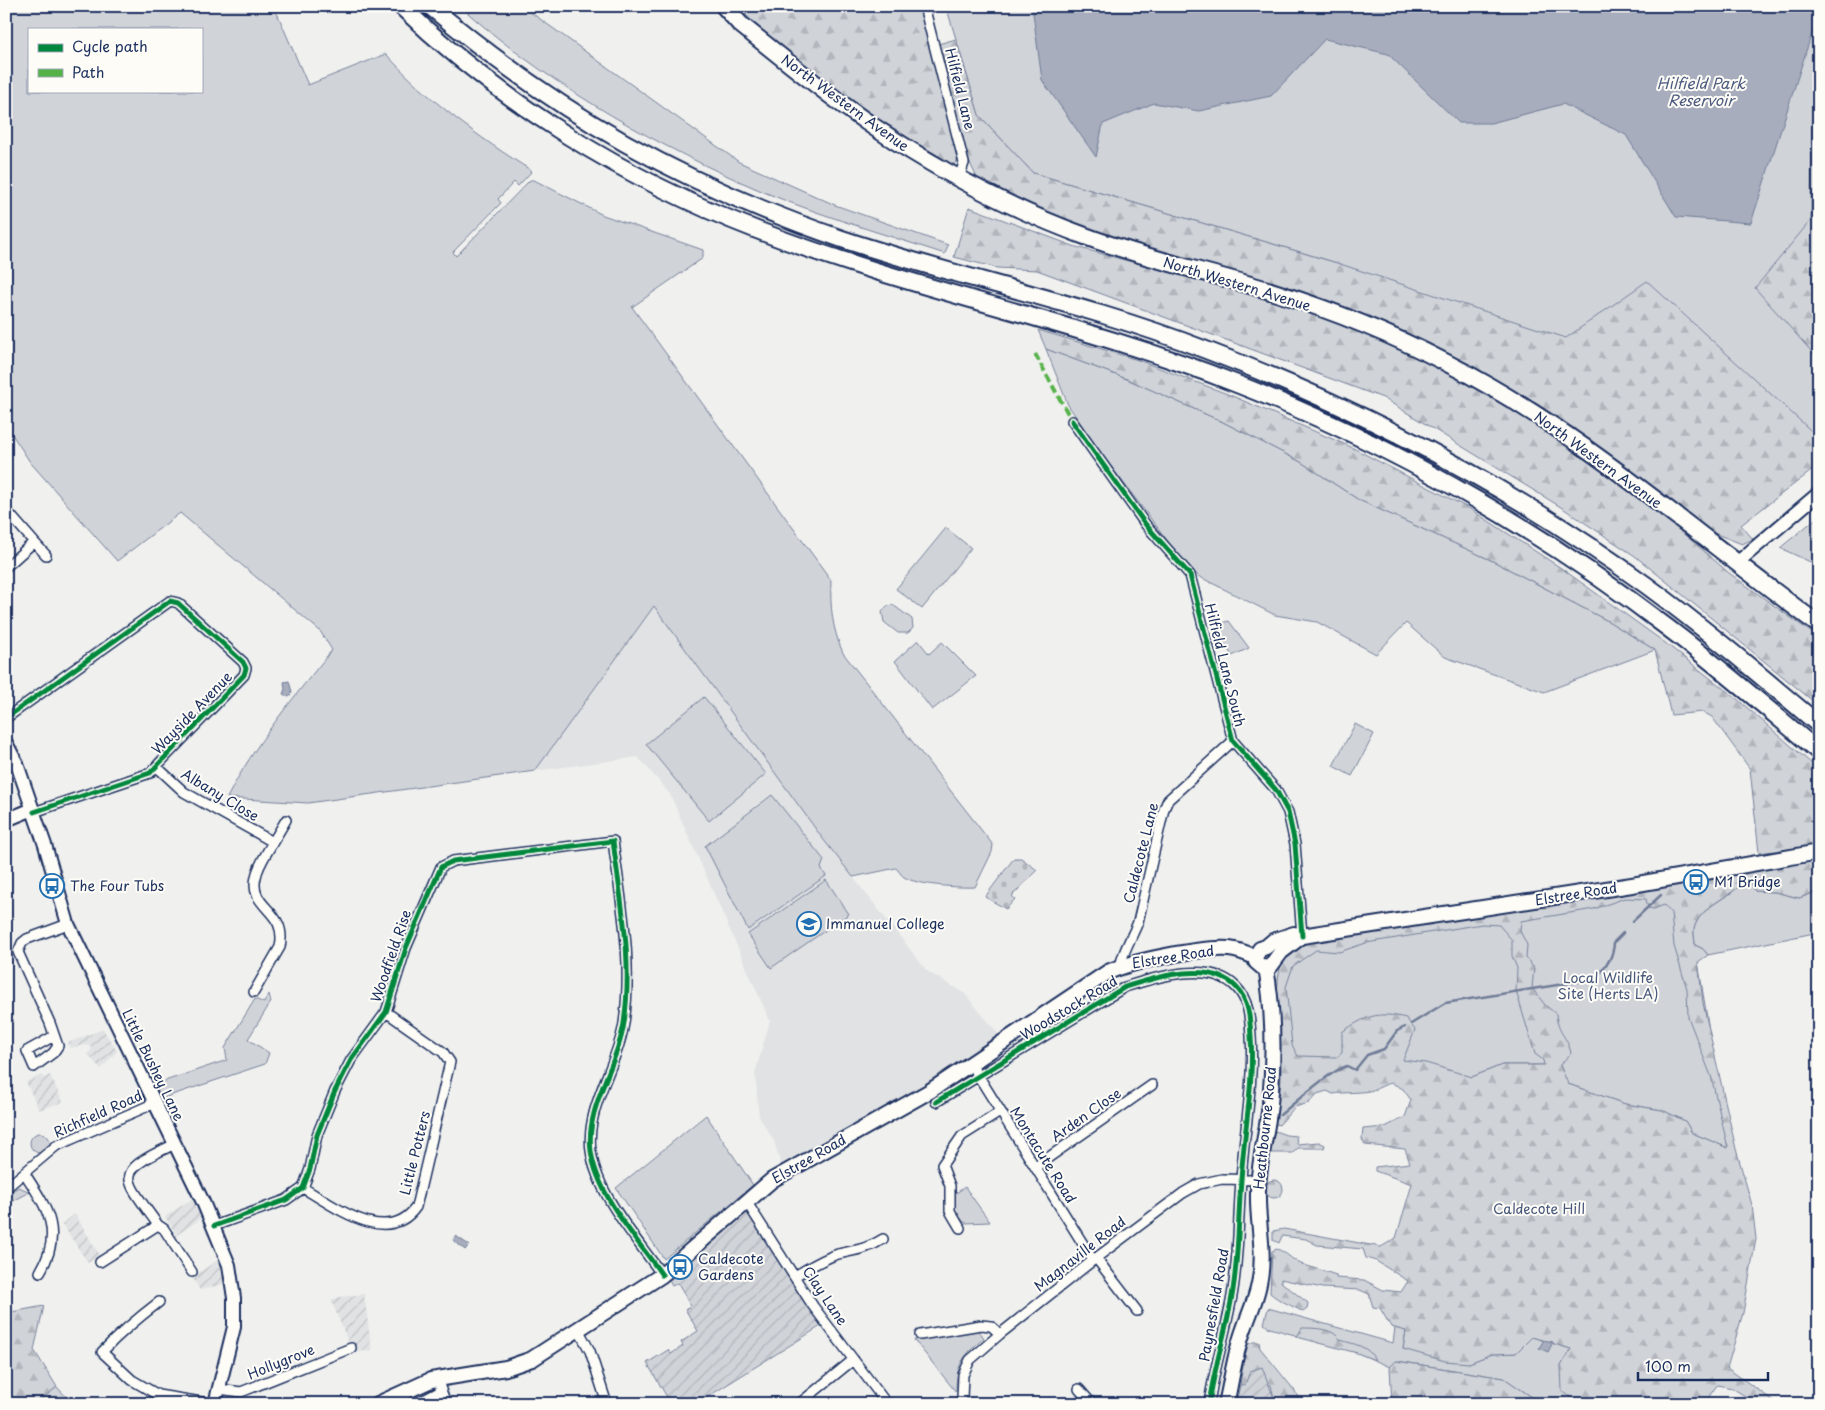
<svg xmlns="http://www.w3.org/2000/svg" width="1825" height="1410" viewBox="0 0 1825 1410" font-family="'Playpen Sans',sans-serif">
	<defs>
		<pattern id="industrial-furrows" width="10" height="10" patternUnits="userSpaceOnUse" patternTransform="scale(1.25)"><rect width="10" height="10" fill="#e0e2e3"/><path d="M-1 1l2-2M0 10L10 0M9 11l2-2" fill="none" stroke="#c0c2c5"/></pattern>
		<pattern id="forest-firs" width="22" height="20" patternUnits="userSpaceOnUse" patternTransform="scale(1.25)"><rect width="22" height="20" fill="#d0d3d8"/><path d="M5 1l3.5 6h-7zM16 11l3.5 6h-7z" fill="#b2b5bc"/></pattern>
		<pattern id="cemetery-stones" width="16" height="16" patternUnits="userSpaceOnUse" patternTransform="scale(1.25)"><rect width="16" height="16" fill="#d0d3d8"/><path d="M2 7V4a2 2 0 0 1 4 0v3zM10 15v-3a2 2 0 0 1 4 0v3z" fill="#b2b5bc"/></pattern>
		<pattern id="garden-furrows" width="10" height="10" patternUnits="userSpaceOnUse" patternTransform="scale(1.25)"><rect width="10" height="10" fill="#d0d3d8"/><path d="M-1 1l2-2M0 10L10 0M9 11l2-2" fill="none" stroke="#b2b5bc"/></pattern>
	</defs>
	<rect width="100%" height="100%" fill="#f0f0ee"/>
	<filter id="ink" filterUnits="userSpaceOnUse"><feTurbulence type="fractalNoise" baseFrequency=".02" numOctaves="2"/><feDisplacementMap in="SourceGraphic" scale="10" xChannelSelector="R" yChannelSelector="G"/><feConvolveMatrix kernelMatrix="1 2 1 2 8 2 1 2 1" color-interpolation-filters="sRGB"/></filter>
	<g filter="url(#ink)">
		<path fill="#e0e2e3" d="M654,606L823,839L927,971L965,994L1000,1036L957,1066L781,1164L774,1141L759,1116L755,1073L770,1021L670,794L638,757L535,771Z"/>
		<path fill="url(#industrial-furrows)" d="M103,1029L117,1051L101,1069L87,1054L92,1049L90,1046L86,1045L70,1048L68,1043Z
			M42,1075L44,1078L50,1075L63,1102L39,1110L26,1082Z
			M193,1198L203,1217L177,1235L165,1217Z
			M75,1214L100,1256L88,1263L62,1224Z
			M221,1258L227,1283L200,1290L192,1277Z
			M364,1294L372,1352L362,1351L353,1354L331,1300L340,1297Z"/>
		<path fill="#d0d3d8" stroke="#76819b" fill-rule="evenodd" d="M6,6H274L308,85L386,54C429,101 478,137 532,171L518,186L514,182L498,199L501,203L453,252L456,256L530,180H534L603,215L703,250V258L632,307L831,580C830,607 832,628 843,653L993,845L992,852L975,887C960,888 916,885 904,877C901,875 898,870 896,868L853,877L823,839L654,606L535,771L308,803L227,798C254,744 295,696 332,650L320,631L180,513L117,561L30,462L6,425ZM29,29H201V91H29Z
			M460,6H522L739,162L835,205L948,245L945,254C878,232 804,211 741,182C644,139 538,77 460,6Z
			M946,6H1819V465L1337,263L1033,173L979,115Z
			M1046,349L1127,379L1223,422L1301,462L1359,500L1493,561L1608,621L1655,650L1544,692L1445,657L1406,623L1376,654L1317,622L1275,615L1198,576L1170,544L1100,452L1068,405Z
			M1819,516V566L1780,548Z
			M946,528L971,548L922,609L896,589Z
			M893,605L912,619L913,628L908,633H898L884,622L882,612L887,606Z
			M1229,621L1249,648L1232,656L1214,625Z
			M918,640L929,654L942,642L976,676L932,710L895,661Z
			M704,697L766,774L709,821L646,744Z
			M1355,724L1374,734L1352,776L1333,766Z
			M772,795L824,860L821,868L826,876L748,930L705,846Z
			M1681,879L1698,962L1728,1148L1692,1133L1685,1121L1662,1110L1625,1104L1568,1084L1544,1065H1502L1472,1077L1281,1075L1278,981L1281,964L1291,949Z
			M826,880L849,914L771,968L748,934Z
			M1744,881H1750L1755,891L1775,892L1799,898L1819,891V932L1708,955L1703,949L1695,945C1695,940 1693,934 1694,929C1699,906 1731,898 1744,881Z
			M269,994L271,1002L248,1039L269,1053L265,1064L160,1099L153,1085L227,1060L225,1048L255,999L264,1003Z
			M706,1115L753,1185L664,1259L616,1188Z
			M30 1143a10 10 0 1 1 20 0a10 10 0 1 1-20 0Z
			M19,1187L30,1192L6,1205V1194Z
			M965,1187L990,1222L965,1223L953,1210V1195Z
			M1268,1308L1393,1343L1395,1328L1406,1331L1403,1349L1469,1363L1492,1354L1516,1353L1532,1337L1571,1349L1561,1366L1573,1400L1580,1404H1542L1504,1378L1397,1361L1390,1367L1358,1353L1270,1328L1264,1324Z
			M978,1329L984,1338C963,1356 956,1364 956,1392L914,1340Z
			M57,1387L73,1404H35Z"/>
		<path fill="url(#forest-firs)" stroke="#76819b" fill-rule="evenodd" d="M752,6H920L958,159L954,165H951L849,103L775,43L745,14Z
			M956,39L979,115L1033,173L1337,263L1566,338L1647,281L1819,438V465L1741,525L1753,539L1742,544L1714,533L1674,507L1544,410L1471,365L1410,335L1323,302L1298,290L1271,282L1253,280L1089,232L979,182L968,159L938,44Z
			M1819,97V360L1755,288L1811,220L1812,119Z
			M969,207L1076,247L1223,286L1341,321L1414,352L1533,418L1655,509L1729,573L1819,638V706L1635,556L1564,509L1383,398L1037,270L997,268L954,257Z
			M1038,330L1138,360L1230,395L1351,447L1470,509L1561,568L1664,642L1737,699L1819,770V845L1759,853L1750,769L1712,717L1703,712L1671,715L1655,650L1608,621L1493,561L1359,500L1301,462L1223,422L1127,379L1046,349Z
			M1819,856V891L1799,898L1775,892L1755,891L1750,881H1745C1731,897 1699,906 1694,929C1693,934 1695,940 1695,945L1703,949L1708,955L1698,962L1703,1003L1736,1149L1752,1205L1756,1239L1743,1313L1727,1368L1778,1404H1758L1732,1388L1717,1385L1704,1404H1580L1562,1391L1561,1366L1571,1349L1532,1337L1516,1353L1492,1354L1469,1363L1445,1361L1403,1349L1406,1331L1391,1327L1380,1308L1373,1307L1369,1294L1360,1290L1322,1288L1281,1279V1282L1308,1303L1307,1309L1303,1312C1292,1305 1280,1302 1270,1293L1272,1251L1277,1249C1286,1252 1292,1260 1301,1264C1313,1268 1325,1271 1336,1275V1278L1364,1280L1383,1290L1401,1292L1408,1281L1376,1261L1366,1258L1363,1249L1317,1245L1306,1239L1282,1236L1279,1243L1273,1240V1231L1284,1229L1381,1247L1396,1238L1412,1184L1375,1171V1167L1410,1163L1405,1149L1365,1145L1362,1139L1363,1129L1385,1127L1405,1117L1411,1100L1403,1089L1392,1083C1384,1084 1380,1088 1373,1090C1365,1093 1344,1092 1333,1094L1327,1091L1317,1094L1309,1103L1295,1107L1279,1125L1273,1123C1278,1107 1281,1091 1281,1074C1281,1048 1272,985 1282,963C1287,951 1295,946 1306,940ZM1625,898L1646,899L1648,908L1654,909L1664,905L1671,913L1674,946L1687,989L1688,1017L1711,1076L1728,1148L1692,1133L1685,1121L1662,1110L1625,1104L1568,1084L1560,1065L1571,1053C1567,1035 1558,1035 1556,1014L1545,1005L1532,988L1534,968L1526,958L1527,945L1520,931L1521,921L1594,909ZM1482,924L1499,925L1512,940V956L1517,968L1516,991L1535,1054L1543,1060L1544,1065H1502L1472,1077L1426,1063L1403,1060L1415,1030L1406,1018C1377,1011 1366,1016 1342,1032V1053L1337,1057L1298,1056L1292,1045L1286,987L1293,966L1316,950L1339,952L1366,943Z
			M1275,1131L1286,1135L1296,1136L1297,1144L1319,1142L1325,1145L1324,1148H1298L1293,1153H1270V1142Z
			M1265 1189a9 9 0 1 1 18 0a9 9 0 1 1-18 0Z
			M44,1306L34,1350L57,1387L35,1404H6V1313Z
			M1302,1328C1314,1328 1334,1328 1340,1340C1354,1344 1369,1346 1375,1360L1357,1353L1297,1337Z
			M1253,1342H1259L1260,1348L1295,1391L1301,1404H1286L1274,1398L1271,1385H1240L1246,1345Z
			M1396,1361L1504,1378L1542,1404H1392L1390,1367Z"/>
		<path fill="url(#cemetery-stones)" stroke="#76819b" d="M1014,858H1021L1037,870L1012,896L1015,899L1006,909L985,897Z"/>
		<path fill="url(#garden-furrows)" stroke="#76819b" d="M746,1209L821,1326L696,1404H671L647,1363L668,1350L671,1354L683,1346L681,1342L698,1331L685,1309L691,1306L678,1283L672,1286L668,1279Z
			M1262,1367L1274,1398L1286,1404H1236L1240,1385H1245L1250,1371Z"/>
		<path fill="#a7adbd" stroke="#6f7b97" d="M1032,6H1819V11L1751,223L1676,217L1626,135L1563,104L1491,123H1459L1388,54L1325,39L1271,96L1199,111L1154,103L1103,124L1096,157L1042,80Z
			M289,681L292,692L289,697L283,694L285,689L284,682Z
			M456,1236L469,1245L465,1250L453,1240Z
			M1544,1340L1553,1342L1548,1352L1539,1348Z"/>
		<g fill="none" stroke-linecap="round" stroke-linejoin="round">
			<path stroke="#6f7b97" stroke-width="2.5" d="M1633,921L1661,895
				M1411,1024L1445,1003L1595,979C1605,968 1614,957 1614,942L1623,933
				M1280,1115C1296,1102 1328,1072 1347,1066L1355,1070L1367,1055L1384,1049L1397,1031L1405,1027"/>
			<defs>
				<path id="street" d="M924,6L964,163L959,178
					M1072,421L1146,525L1190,575L1233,741L1276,790L1288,812L1295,844L1302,936
					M6,510L34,542L6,567
					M34,542L46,555
					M6,718L170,601L178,603L243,662L246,668L244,675L150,773L34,812
					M157,767L184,792L273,842C267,853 258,865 256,877C248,909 288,909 280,947L254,992
					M273,842L286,820
					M1121,966C1120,957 1134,933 1138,922L1164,809L1168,800L1233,741
					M54,1036L27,1051L34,1067L53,1053L58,1046L50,1023L18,952L22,943L27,939L68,924
					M971,1064L1093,1260
					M936,1102L1125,987C1157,977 1210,960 1236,987C1249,1000 1250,1019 1251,1036C1254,1084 1244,1132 1241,1180C1238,1219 1239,1257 1232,1296C1226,1332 1214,1368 1209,1404
					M1035,1167L1152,1085
					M25,1174C47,1208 64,1232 40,1272
					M6,1188L56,1146L155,1103
					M303,1188C333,1205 387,1248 416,1207L450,1062L443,1052L386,1012
					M746,1201L813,1306L887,1404
					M158,1225L164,1229L192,1272
					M214,1226L286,1200L303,1188L310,1169L317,1135L335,1091L351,1060L386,1012L406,948L441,867L453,861L613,841C621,903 633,960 624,1023C618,1065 585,1107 591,1151C597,1195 637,1239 662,1275
					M960,1228L950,1211V1186L942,1165L962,1136L1000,1112
					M1096,1258L1137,1311
					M100,1262L158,1225C122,1174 113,1173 175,1144
					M795,1276C809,1268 822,1259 838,1254C855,1250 868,1249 883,1239
					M159,1302C138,1318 120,1333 102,1352L132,1380L158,1395L214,1404
					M578,1329L590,1351L607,1404
					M920,1335L981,1325L991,1326L1000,1334
					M440,1387L446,1404
					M219,1389L241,1392L351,1348
					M1079,1389L1092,1404
					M416,1404L441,1391
					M799,1404L853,1360
					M958,1404L962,1398L963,1375L970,1360L1000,1334L1096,1258L1183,1193L1199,1184L1222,1179L1259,1180"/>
				<path id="secondary" d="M1738,562L1819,493
					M6,743L17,764L45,845L68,924L203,1202L229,1265L234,1298V1327L215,1404
					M6,820L33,809"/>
				<path id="primary" d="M1302,936L1281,952L1270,967L1263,968L1256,962L1255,957L1260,949L1266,947L1273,941L1294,934L1302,936L1340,930L1632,885L1819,852
					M378,1404L431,1380L506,1368L532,1359L662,1275L772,1180L930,1091L1108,972C1133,961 1202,947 1229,949C1239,950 1246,953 1255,957
					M1226,1404C1231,1384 1233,1364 1239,1345C1244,1324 1255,1305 1259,1284C1266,1253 1257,1224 1258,1193C1258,1163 1267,1134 1270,1104C1274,1058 1274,1013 1266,968"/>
				<path id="highway" d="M401,6C501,103 627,180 757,230C914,291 1081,322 1237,384C1391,444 1537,528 1668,628C1720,667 1769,710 1819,752
					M430,6C560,115 682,184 842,239C962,279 1088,304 1206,350C1362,409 1511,487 1646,585C1706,629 1762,677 1819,725
					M724,6L740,24C784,59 828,96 874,127C940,171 1011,209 1085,236C1148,260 1214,273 1277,293C1334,311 1393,335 1445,362C1581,431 1696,535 1819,625"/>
			</defs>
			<use href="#street" stroke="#1b2f5e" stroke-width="12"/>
			<use href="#secondary" stroke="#1b2f5e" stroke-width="16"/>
			<use href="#primary" stroke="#1b2f5e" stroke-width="18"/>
			<use href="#highway" stroke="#1b2f5e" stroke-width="20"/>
			<use href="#street" stroke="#fdfcf7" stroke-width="9"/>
			<use href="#secondary" stroke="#fdfcf7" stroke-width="12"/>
			<use href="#primary" stroke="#fdfcf7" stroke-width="14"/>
			<use href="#highway" stroke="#fdfcf7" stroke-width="16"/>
			<path stroke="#55b248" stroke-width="4" stroke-dasharray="8 4" stroke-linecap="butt" d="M1035,354L1072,421"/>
			<defs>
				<path id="cycleway" d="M1072,421L1146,525L1190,575L1233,741L1276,790L1288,812L1295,844L1302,936
					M6,718L170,601L178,603L243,662L246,668L244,675L150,773L34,812
					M936,1102L1125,987C1157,977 1210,960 1236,987C1249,1000 1250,1019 1251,1036C1254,1084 1244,1132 1241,1180C1238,1219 1239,1257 1232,1296C1226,1332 1214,1368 1209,1404
					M214,1226L286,1200L303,1188L310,1169L317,1135L335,1091L351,1060L386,1012L406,948L441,867L453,861L613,841C621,903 633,960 624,1023C618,1065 585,1107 591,1151C597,1195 637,1239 662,1275"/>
			</defs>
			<use href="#cycleway" stroke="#fdfcf7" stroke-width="8"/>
			<use href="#cycleway" stroke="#00873e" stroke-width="5"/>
		</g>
	</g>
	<defs>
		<symbol id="bus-ring" viewBox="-11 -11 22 22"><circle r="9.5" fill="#fdfcf7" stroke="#1f6fb2" stroke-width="1.5"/><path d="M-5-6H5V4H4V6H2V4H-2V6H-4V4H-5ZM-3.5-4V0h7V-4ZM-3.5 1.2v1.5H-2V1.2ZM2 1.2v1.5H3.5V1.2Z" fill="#1f6fb2"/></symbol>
		<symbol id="school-ring" viewBox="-11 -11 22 22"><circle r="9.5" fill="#fdfcf7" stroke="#1f6fb2" stroke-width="1.5"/><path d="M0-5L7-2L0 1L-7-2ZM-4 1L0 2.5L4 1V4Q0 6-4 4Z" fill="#1f6fb2"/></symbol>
	</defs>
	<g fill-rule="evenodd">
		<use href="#bus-ring" x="1682" y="868" width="28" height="28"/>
		<use href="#bus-ring" x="38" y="872" width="28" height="28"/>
		<use href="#school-ring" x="795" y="910" width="28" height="28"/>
		<use href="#bus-ring" x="666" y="1253" width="28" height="28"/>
	</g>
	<g text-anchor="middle" stroke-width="4" stroke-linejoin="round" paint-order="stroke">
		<g font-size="14" fill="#1b2f5e" stroke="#fdfcf7">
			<text transform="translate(960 89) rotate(76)" y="5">Hilfield Lane</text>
			<text transform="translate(845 103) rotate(36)" y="5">North Western Avenue</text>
			<text transform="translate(1237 284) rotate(17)" y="5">North Western Avenue</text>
			<text transform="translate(1598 460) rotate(36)" y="5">North Western Avenue</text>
			<text transform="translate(1225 665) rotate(76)" y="5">Hilfield Lane South</text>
			<text transform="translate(192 713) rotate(-46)" y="5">Wayside Avenue</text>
			<text transform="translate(220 795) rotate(31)" y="5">Albany Close</text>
			<text transform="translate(1141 853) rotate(-76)" y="5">Caldecote Lane</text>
			<text transform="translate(1576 894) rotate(-9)" y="5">Elstree Road</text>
			<text transform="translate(391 956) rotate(-71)" y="5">Woodfield Rise</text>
			<text transform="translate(1173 957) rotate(-9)" y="5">Elstree Road</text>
			<text transform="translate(1069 1008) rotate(-31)" y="5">Woodstock Road</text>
			<text transform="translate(153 1065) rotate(64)" y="5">Little Bushey Lane</text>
			<text transform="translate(98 1114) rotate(-24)" y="5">Richfield Road</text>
			<text transform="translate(1086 1115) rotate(-35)" y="5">Arden Close</text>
			<text transform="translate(1265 1128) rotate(-84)" y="5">Heathbourne Road</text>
			<text transform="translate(415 1153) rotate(-76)" y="5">Little Potters</text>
			<text transform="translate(1043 1155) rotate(58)" y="5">Montacute Road</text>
			<text transform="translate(809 1159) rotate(-30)" y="5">Elstree Road</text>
			<text transform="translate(1080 1254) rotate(-38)" y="5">Magnaville Road</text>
			<text transform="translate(825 1296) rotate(56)" y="5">Clay Lane</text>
			<text transform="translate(1214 1305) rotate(-80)" y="5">Paynesfield Road</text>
			<text transform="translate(281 1362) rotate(-22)" y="5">Hollygrove</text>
		</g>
		<g font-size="14" fill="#1b2f5e" stroke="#fdfcf7" text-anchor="start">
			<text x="1714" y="887">M1 Bridge</text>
			<text x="70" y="891">The Four Tubs</text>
			<text x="826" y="929">Immanuel College</text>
			<text x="698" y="1264">Caldecote<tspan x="698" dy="16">Gardens</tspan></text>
		</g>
		<g font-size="14" fill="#48587c" stroke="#fdfcf7">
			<text x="1608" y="983">Local Wildlife<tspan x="1608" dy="16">Site (Herts LA)</tspan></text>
			<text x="1539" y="1214">Caldecote Hill</text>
		</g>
		<g font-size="15" font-style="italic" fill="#4c5b7f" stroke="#fdfcf7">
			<text x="1701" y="89">Hilfield Park<tspan x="1701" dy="17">Reservoir</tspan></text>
		</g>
	</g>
	<rect width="1825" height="1410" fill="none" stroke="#fdfcf7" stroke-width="25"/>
	<rect x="12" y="12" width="1800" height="1385" fill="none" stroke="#1b2f5e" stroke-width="2" filter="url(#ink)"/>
	<rect x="28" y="28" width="175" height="65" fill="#fdfcf7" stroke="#a3aaba"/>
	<rect x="38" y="44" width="25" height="8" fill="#00873e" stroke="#a3aaba"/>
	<text x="72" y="52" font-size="15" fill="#1b2f5e">Cycle path</text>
	<rect x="38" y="69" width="25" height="8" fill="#55b248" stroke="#a3aaba"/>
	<text x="72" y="78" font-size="15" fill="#1b2f5e">Path</text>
	<path d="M1638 1372v8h130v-8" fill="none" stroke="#1b2f5e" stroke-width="2.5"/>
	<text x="1645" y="1372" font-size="15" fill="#1b2f5e" stroke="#fdfcf7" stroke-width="4" paint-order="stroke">100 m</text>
</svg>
